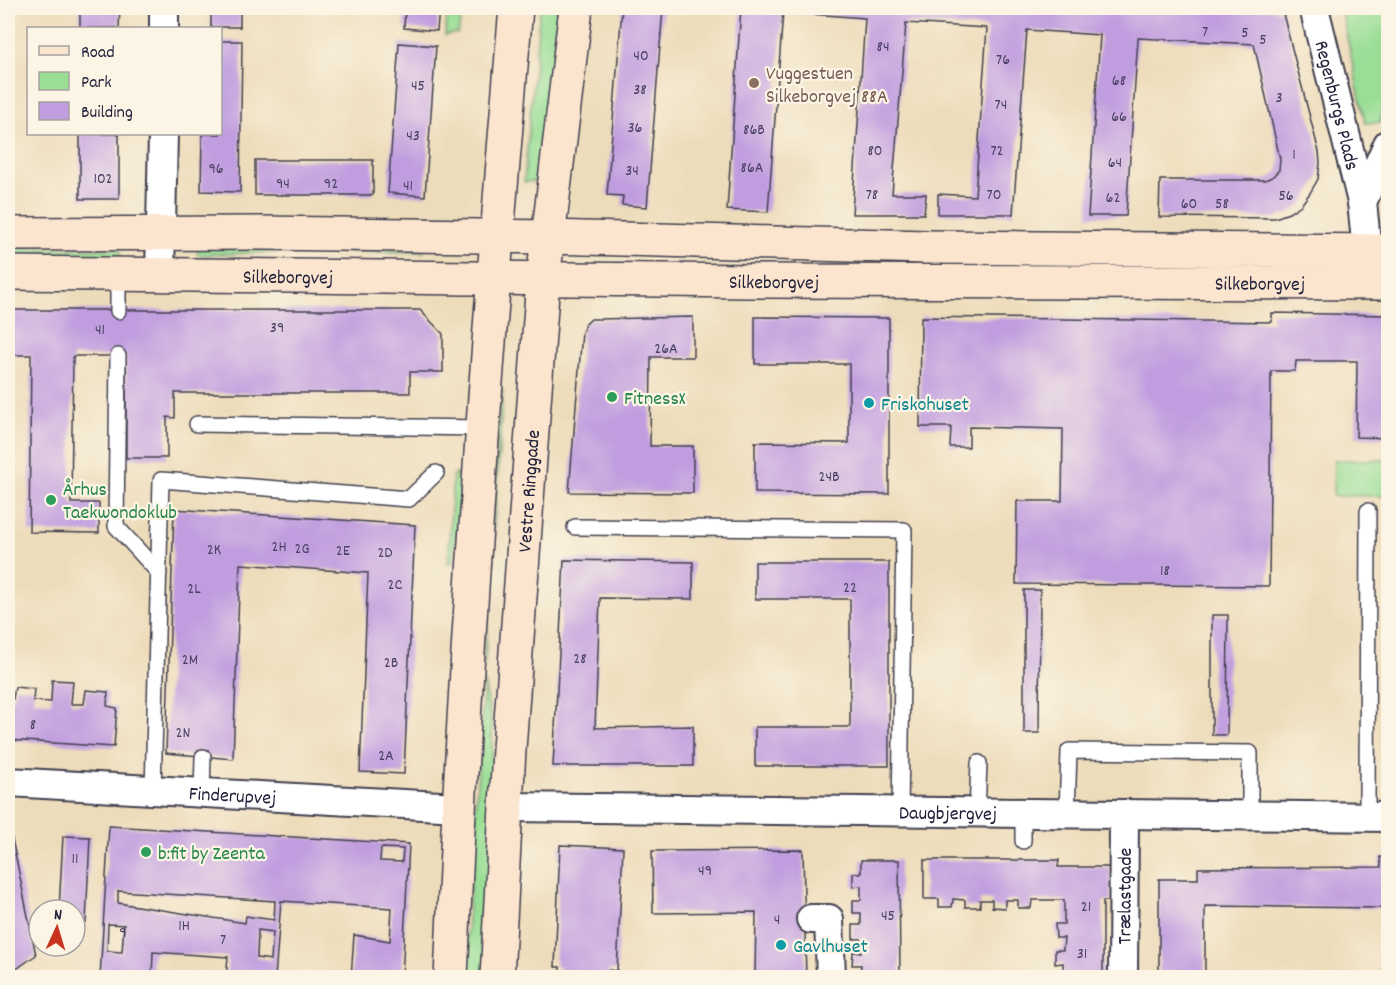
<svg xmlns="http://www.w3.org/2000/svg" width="1396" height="985" viewBox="0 0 1396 985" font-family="Dekko,sans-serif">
	<rect width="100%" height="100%" fill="#fcf5e5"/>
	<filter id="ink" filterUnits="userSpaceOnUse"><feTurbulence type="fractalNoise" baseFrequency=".0167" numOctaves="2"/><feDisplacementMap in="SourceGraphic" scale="12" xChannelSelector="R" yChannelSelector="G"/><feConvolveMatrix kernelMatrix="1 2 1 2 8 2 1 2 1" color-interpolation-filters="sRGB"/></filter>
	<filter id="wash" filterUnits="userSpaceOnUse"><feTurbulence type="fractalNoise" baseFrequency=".008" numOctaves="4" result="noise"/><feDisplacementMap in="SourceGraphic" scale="24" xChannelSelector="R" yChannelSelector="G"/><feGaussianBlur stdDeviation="1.35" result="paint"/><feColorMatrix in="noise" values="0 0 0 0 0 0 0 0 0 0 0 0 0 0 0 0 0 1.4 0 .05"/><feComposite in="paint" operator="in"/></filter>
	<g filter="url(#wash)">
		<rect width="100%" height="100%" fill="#eddcba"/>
		<path fill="#9ade96" stroke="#5e8068" stroke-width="1.5" d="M448,8H463L458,33L445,35Z
			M540,8H558L554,55L536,181L524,182Z
			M1341,8H1388V82L1380,123H1365Z
			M8,248L120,249L121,260L8,259Z
			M197,248L424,249V252L315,251L198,255Z
			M500,391H503L485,663H483Z
			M1334,460H1388V496H1333Z
			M456,474L463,476L464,480L452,563H448L453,475Z
			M484,681L492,726V761L497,768L484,977L464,978Z"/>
		<g id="blocks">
			<path fill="#c09ddf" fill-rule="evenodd" d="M80,8H120L119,28H80Z
				M211,8H240V27H211Z
				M405,8H439L437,31L404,28Z
				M622,8H663L647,207L622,205L623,196L607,195Z
				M741,8H1252L1282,10L1319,152L1320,163L1318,179L1310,193L1301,205L1289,213L1275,218L1159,217L1160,180H1265L1272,177L1279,170L1280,159L1254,44L1138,38L1126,216H1088L1100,35L1027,30L1013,214H938V194L975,196L987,28L906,23L892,194H926L924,214H852L865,18L783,12L768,212L727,210Z
				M220,41H242L240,192L201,191L202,134H220Z
				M399,43L436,46L425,196L388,193Z
				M80,134H119V199H80Z
				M255,160H373V195H255Z
				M8,310H420L443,334V372H410V393H175V418L167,417V458H126V356H73L71,503H99V533L29,532L31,355H8Z
				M1272,313L1388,315V438L1356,437L1357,361H1296L1295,371H1271L1269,586L1016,584L1017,501H1062L1063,429L969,427V447H950L951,427H920L921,317L1272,322Z
				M693,317V357H651L650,446H693V493L569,492L582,332L585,325L591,319H598Z
				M755,317L889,318V494L755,493V442L849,443V364H755Z
				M174,509L415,525L404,774L360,772L368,573L240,564L233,759L166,753Z
				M564,560L693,562V599L600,598L595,728L693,726V766H553Z
				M755,562H889V766H755V727H850V599H755Z
				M1024,590H1040L1039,733H1024Z
				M1212,615H1228L1227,735H1212Z
				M52,680L73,681L71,704H84L86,690L108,692L107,706L117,708L114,747L8,740V699H13L15,687L34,689L33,701L51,702Z
				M109,826L409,844L402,978H351L354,935L390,941L392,908L281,901L275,978H226L228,957L153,952L152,978H100ZM381,848L403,849L402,862L380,861ZM118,891L275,901L274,920L246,916L245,923L118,903ZM108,924L124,925L122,952L107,951ZM258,930L273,932L271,960L257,958Z
				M8,829H10L36,955L8,975Z
				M63,836L90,837L86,922H75V910H59Z
				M560,845L623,848L617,971L609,970V978H560V967H555Z
				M803,850L806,978H755L756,912L653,913L652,851Z
				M1380,857H1388V978H1383V908L1205,906V978H1159V879H1198V868L1381,867Z
				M861,860H899L900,978H860L861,965H852L853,952H861V939H853V925H861V913H853V900H861V886L853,887V873H861Z
				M924,860H1059L1058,867H1110L1111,901H1103V978H1063V963L1055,964V950H1063L1064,938H1056L1055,924H1064V900H1032L1031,908H1018V900H1005V908L992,907V900H980V907H965V900L953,899L952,907H939V899H924Z"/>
		</g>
	</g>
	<g filter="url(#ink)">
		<use href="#blocks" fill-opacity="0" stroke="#403e4e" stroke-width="1.5"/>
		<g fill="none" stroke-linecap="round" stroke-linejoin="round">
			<defs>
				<path id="lane" d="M118,311V274
					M118,356L116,526L159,573
					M197,424L483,428
					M575,527L904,530L900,813
					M153,791L161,480L409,499L436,473
					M202,793L203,757
					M977,813L979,763
					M1067,814L1069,751L1250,753V816
					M1367,817L1368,511
					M1023,841V813"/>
				<g id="street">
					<path id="s1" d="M1314,8L1362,202L1367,251L1366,272"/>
					<path d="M164,28V8"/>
					<path d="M1362,202L1388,144"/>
					<path d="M160,274L163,134"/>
					<path id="s2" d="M8,782L458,807"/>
					<path id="s3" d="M507,807L1388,817"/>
					<path d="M811,919H829L831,978"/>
					<path id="s4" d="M1123,978L1124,814"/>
				</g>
				<g id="secondary">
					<path d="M8,234L262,233L548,237L927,247L1388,251"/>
					<path id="s5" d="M8,273L751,281L1388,283"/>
					<path d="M451,978C465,654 488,330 516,8"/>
					<path id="s6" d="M497,978L509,749L543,279L576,8"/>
				</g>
			</defs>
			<use href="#lane" stroke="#403e4e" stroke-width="18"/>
			<use href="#street" stroke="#403e4e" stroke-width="32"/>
			<use href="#secondary" stroke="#403e4e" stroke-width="36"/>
			<use href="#lane" stroke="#fff" stroke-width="15"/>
			<use href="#street" stroke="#fff" stroke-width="28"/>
			<use href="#secondary" stroke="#fbe5cf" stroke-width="33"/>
		</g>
	</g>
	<circle fill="#8d6e63" stroke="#fcf5e5" stroke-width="2" cx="754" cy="83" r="6"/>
	<g fill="#2e9e5b" stroke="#fcf5e5" stroke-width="2">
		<circle cx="612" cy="397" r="6"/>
		<circle cx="51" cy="500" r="6"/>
		<circle cx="146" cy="852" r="6"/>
	</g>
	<g fill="#0f9aa8" stroke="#fcf5e5" stroke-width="2">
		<circle cx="869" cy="403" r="6"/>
		<circle cx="781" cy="945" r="6"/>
	</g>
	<g text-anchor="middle" stroke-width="4.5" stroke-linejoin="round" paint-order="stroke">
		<g font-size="16" fill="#4a4164">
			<text x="1205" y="36">7</text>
			<text x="1245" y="37">5</text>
			<text x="1263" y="44">5</text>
			<text x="883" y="51">84</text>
			<text x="641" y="60">40</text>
			<text x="1003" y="64">76</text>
			<text x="1119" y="85">68</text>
			<text x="418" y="90">45</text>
			<text x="640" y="94">38</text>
			<text x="1279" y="102">3</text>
			<text x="1001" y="109">74</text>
			<text x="1119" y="121">66</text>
			<text x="635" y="132">36</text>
			<text x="754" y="134">86B</text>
			<text x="413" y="140">43</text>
			<text x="875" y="155">80</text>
			<text x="997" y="155">72</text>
			<text x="1294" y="159">1</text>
			<text x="1115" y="167">64</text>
			<text x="752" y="172">86A</text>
			<text x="216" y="173">96</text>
			<text x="632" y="175">34</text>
			<text x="103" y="183">102</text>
			<text x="283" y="188">94</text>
			<text x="331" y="188">92</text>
			<text x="408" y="190">41</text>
			<text x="872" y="199">78</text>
			<text x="994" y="199">70</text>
			<text x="1286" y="200">56</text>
			<text x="1113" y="202">62</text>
			<text x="1189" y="208">60</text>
			<text x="1222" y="208">58</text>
			<text x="277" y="332">39</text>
			<text x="100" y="334">41</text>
			<text x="666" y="353">26A</text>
			<text x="829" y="481">24B</text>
			<text x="279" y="551">2H</text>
			<text x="302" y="553">2G</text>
			<text x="214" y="554">2K</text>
			<text x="343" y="555">2E</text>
			<text x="385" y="557">2D</text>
			<text x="1165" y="575">18</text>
			<text x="395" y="589">2C</text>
			<text x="850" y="592">22</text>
			<text x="194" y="593">2L</text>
			<text x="580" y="663">28</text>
			<text x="190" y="664">2M</text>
			<text x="391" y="667">2B</text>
			<text x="33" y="729">8</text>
			<text x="183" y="737">2N</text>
			<text x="386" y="760">2A</text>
			<text x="75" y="863">11</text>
			<text x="705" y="875">49</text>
			<text x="1086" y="911">21</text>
			<text x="888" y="920">45</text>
			<text x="777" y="924">4</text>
			<text x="184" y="930">1H</text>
			<text x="123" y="937">9</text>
			<text x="223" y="944">7</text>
			<text x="1082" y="958">31</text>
		</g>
		<g font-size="20" fill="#785e54" stroke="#fcf5e5" text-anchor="start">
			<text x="766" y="79">Vuggestuen<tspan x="766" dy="23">Silkeborgvej 88A</tspan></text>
		</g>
		<g font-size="20" fill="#22223b" stroke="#fcf5e5">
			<text dy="7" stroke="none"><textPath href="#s1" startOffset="100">Regenburgs Plads</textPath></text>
			<text dy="7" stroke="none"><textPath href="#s5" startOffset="280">Silkeborgvej</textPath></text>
			<text dy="7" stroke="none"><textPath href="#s5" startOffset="766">Silkeborgvej</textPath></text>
			<text dy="7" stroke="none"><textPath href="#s5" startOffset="1252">Silkeborgvej</textPath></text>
			<text dy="7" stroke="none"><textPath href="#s6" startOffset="488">Vestre Ringgade</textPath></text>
			<text dy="7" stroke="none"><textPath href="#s2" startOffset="225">Finderupvej</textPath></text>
			<text dy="7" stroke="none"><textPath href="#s3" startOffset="441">Daugbjergvej</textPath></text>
			<text dy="7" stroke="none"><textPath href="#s4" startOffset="82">Trælastgade</textPath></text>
		</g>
		<g font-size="20" fill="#27864d" stroke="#fcf5e5" text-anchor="start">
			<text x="624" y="404">FitnessX</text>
			<text x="63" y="495">Århus<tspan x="63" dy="23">Taekwondoklub</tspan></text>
			<text x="158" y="859">b:fit by Zeenta</text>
		</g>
		<g font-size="20" fill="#0d838f" stroke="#fcf5e5" text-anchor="start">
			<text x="881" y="410">Friskohuset</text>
			<text x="793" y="952">Gavlhuset</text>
		</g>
	</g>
	<rect width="1396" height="985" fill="none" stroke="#fcf5e5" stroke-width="30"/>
	<rect x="27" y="27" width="195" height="108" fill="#fcf5e5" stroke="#a5a1a1" stroke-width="1.5"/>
	<rect x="39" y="46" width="30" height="9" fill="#fbe5cf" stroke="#a5a1a1" stroke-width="1.5"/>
	<text x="81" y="57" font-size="18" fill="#22223b">Road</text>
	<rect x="39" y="72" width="30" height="18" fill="#9ade96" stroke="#a5a1a1" stroke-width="1.5"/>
	<text x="81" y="87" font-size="18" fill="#22223b">Park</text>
	<rect x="39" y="102" width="30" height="18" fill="#c09ddf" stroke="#a5a1a1" stroke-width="1.5"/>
	<text x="81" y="117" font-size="18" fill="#22223b">Building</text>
	<g transform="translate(57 928) rotate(4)"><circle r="28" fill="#fcf5e5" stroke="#a5a1a1" stroke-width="1.5"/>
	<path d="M0-4.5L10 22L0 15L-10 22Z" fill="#c8321e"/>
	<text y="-9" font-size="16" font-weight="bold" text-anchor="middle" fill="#22223b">N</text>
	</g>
</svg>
